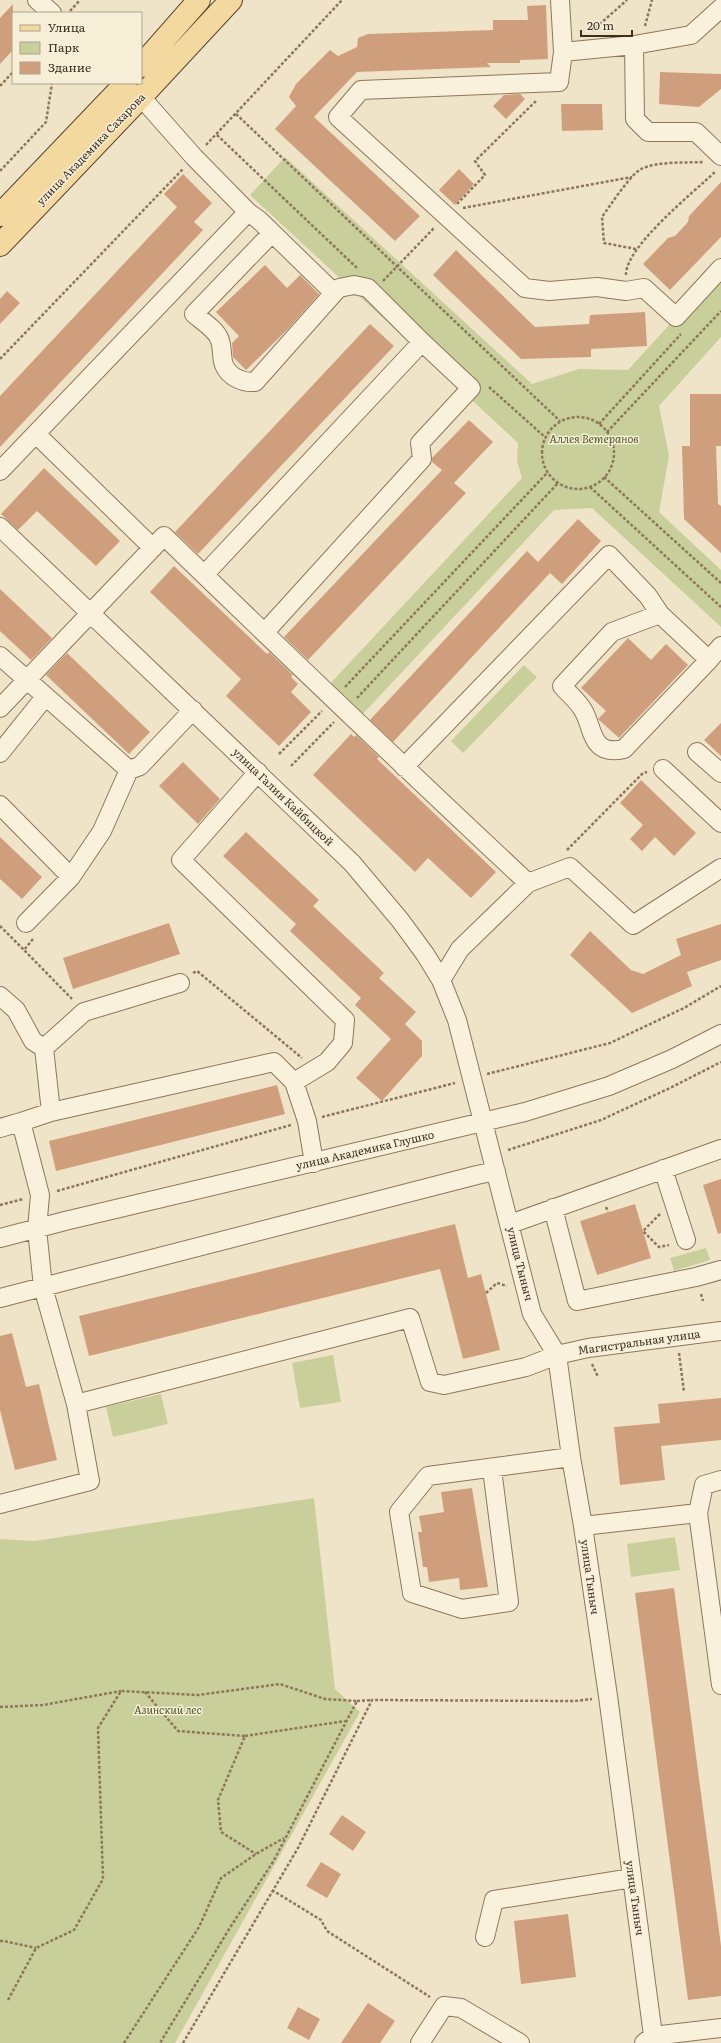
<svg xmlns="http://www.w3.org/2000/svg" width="721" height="2043" viewBox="0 0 721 2043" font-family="Literata,serif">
	<rect width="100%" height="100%" fill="#f0e4c8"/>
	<path fill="#c9cf9b" d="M285,157L532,384L579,369L628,370L721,268V337L659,406L669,456L659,512L721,570V627L592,508L554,510L359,718L326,688L522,478L517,461L518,443L250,195Z
		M524,665L537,677L463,753L451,741Z
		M706,1248L710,1260L674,1271L670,1258Z
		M333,1355L341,1402L300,1408L292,1363Z
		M161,1394L168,1424L113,1437L106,1407Z
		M314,1498L335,1689L360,1712L175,2043H0V1539L35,1541Z
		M675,1537L680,1570L631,1577L627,1544Z"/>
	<path fill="#cf9f7d" d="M13,4V50L0,64V18Z
		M546,5L548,59L520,60V63H487L491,67L357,72L314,117L420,216L395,241L275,129L296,106L289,97L296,84L330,50L338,56L357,47L358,38L368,34L493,30V20H528L527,6Z
		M660,72L721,74V89L699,107L659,104Z
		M520,94L525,99L506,119L493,106L504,95Z
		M561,104H602L603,130L562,131Z
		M459,169L474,184L455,205L439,190Z
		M183,174L212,203L194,222L203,230L0,447V396L177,207L164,194Z
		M721,182V237L670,290L643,264L668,238L675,236L688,222L689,216Z
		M456,250L535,327L589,324L590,315L645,312L647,346L591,349V357L521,359L433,275Z
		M265,265L287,288L300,275L319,294L288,329L246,370L233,357L232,343L239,336L216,312Z
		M7,291L20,303L0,324V299Z
		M370,324L394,346L198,554L175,532Z
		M690,394H721V446H716L718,504L721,506V553L684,519L682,446H690Z
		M469,420L493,442L454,483L466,493L308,660L284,637L442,470L432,462V458Z
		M44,468L120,541L96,566L37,511L18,530L1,514Z
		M578,519L601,541L562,584L550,573L393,742L370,720L527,551L538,562Z
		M174,566L267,654L269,652L293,675L291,677L298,684L291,692L311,712L279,746L226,696L241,679L150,592Z
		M0,589L52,638L31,660L0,631Z
		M628,638L651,660L666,644L688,665L619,738L598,719L606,711L581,688Z
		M67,653L150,732L129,754L46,675Z
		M721,723V756L704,740Z
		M351,734L354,737L356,735L379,757L377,759L496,872L471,898L428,858L415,872L313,775Z
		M183,762L220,799L198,824L159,786Z
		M641,780L696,833L674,856L655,837L642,851L630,839L643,825L620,803Z
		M246,832L319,900L313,906L384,973L379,978L416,1012L405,1024L422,1041V1056L382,1101L356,1078L391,1039L355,1005L361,998L290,931L296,924L223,856Z
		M0,837L42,877L22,899L0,879Z
		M169,923L180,954L73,989L63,958Z
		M721,924V960L687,972L692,986L632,1013L570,955L590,931L631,970L643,974L681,955L676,939Z
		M277,1085L285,1114L56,1171L49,1141Z
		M721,1179V1233L718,1234L703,1185Z
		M635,1204L651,1258L597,1275L580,1221Z
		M455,1224L468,1278L481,1274L500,1350L463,1359L440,1269L89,1356L79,1316Z
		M12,1333L26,1387L39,1384L57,1460L15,1470L0,1410V1336Z
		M721,1398V1440L661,1446L665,1480L620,1485L614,1427L660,1423L658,1404Z
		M472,1488L488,1587L460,1590L459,1578L429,1582L427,1567H423L418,1532H422L419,1516L444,1512L441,1492Z
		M674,1588L721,1946V1996L688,2000L635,1593Z
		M342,1815L366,1832L353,1851L329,1834Z
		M321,1862L341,1874L327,1898L306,1886Z
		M568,1914L576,1977L521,1984L514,1921Z
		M368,2003L395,2021L380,2043H341Z
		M298,2007L320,2019L309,2040L287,2028Z"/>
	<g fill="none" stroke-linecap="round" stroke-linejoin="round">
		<defs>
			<path id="minor" d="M37,0L52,13
				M560,0L563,52
				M721,8L691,35L634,45L635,119L648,132H696L721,156
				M634,45L563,52L559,82L361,90L338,117L525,288L549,291L597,287L626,291L644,288L676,317L721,268
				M248,212L259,220L334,293L339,288L354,285L368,288L422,342
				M272,233L194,314C201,320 215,329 219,338C223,346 221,357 224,365C229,377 243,383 255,382L334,293
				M36,434L153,548
				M0,471L248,212L194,157L141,97
				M0,527L352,863L400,920L425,954L441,980L457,1020L532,1314L557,1355L571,1457L583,1526L608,1696L654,2043
				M204,575L422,342L471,388L420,443L422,459L265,632
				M0,656L129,770L140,766L193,710
				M709,660L660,614L612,632L562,686C569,694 578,701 583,710C594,728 590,757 624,749L709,660L721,646
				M0,708L164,536C285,653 406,769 528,883L460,949L441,980
				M697,752L721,773
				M0,753L45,697
				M404,767L609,555L648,596L660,614
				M663,769L721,823
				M258,772L181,860L345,1020L343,1043L327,1062L294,1082L307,1121L314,1163
				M0,805L71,877L102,831L129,770
				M528,883L570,867L633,925L721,868
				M26,923L71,877
				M0,996L16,1010L33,1041L44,1048
				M51,1112L44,1048L84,1012L180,983
				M0,1128L21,1122
				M663,1169L686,1240
				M553,1208L577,1301L696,1277L721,1270
				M510,1224L721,1149
				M0,1238L65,1221L525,1112L609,1086L672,1059L721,1034
				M0,1298L477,1175L496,1171
				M76,1404L410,1318L430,1382L444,1385L526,1367L557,1355L588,1348L721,1331
				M492,1469L509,1602L462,1609L412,1593L399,1512L428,1476L571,1457
				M0,1504L90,1481L76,1404L43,1287L37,1229L40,1195L21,1122L51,1112L274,1062L294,1082
				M698,1513L721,1685
				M583,1526L698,1513L704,1485L721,1480
				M485,1937L494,1900L632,1878
				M420,2043L444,2006L461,2008L520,2043
				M644,2043L653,2036L721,2028"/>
			<path id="major" d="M141,66L199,0
				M0,215L126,83
				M0,245L141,97L231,0"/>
		</defs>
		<use href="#minor" stroke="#8d765c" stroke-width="20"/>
		<use href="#major" stroke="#5b4430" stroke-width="24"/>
		<path stroke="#8d765c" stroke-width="2.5" stroke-dasharray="3 2" stroke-linecap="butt" d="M70,11L80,0
			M645,26L652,0
			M592,31L627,0
			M0,86L13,72
			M236,114L560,421
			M217,135L357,268
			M206,145L342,0
			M0,171L46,122L52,83
			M457,204L485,175L475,161L536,101
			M463,208L632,177
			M636,249L604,243L602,217C610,206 630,175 641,169C658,161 684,163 703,162
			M626,275C625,247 694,192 715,172
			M383,281L434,228
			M0,359L183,169
			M489,387L546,438
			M542 453a36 36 0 1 1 72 0a36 36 0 1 1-72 0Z
			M599,424L681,334
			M607,432L721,311
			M604,477L721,583
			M590,487L721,607
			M345,687L548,472
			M357,698L558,483
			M279,754L322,711
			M291,766L334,722
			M567,850L643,773L647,772
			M0,926L24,950
			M33,939L24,950L72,999
			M193,973L197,971L302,1058
			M487,1074L610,1043L684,1008L721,986
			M322,1117L455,1083
			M508,1150L601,1120L670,1088L721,1062
			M57,1191L291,1125
			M0,1205L23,1199
			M606,1207L608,1212
			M660,1214L643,1231L659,1247L669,1245
			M486,1293L497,1283L507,1286
			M701,1294L703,1301
			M679,1353L684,1392
			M592,1364L598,1377
			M145,1692L178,1731L245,1736L218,1800L221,1832L256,1854
			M357,1701L372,1700
			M0,1707L43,1705L121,1691
			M245,1736L345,1721
			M272,1890L321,1920L327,1931L430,1997
			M0,1941H4L36,1948
			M8,2000L36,1948L74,1930L103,1879L98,1728L121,1691L198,1695L280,1684L325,1699L357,1701L273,1862L231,1926L160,2043
			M124,2043L199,1927L221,1878L256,1854L284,1838
			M183,2043L298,1848L372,1700L575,1701L592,1699"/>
		<use href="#minor" stroke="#faf1dc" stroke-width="18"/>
		<use href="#major" stroke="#f3d9a0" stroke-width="22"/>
	</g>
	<g text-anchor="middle" stroke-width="3" stroke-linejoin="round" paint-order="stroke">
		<g font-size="11" fill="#3d2e20" stroke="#f7eed8">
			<text transform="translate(91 149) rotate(-46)" y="4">улица Академика Сахарова</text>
			<text transform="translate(283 797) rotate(44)" y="4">улица Галии Кайбицкой</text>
			<text transform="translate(365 1150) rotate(-13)" y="4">улица Академика Глушко</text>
			<text transform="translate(520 1264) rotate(76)" y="4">улица Тыныч</text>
			<text transform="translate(639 1342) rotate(-8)" y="4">Магистральная улица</text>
			<text transform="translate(590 1577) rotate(82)" y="4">улица Тыныч</text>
			<text transform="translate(635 1898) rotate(82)" y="4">улица Тыныч</text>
		</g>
		<g font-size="11" font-style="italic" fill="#4d5a26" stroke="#f7eed8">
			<text x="594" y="443">Аллея Ветеранов</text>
			<text x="168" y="1714">Азинский лес</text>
		</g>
	</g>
	<rect x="12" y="12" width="130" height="72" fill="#f7eed8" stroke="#ada18e"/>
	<rect x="20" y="25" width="20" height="6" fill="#f3d9a0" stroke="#ada18e"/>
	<text x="48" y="32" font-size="12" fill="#3d2e20">Улица</text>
	<rect x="20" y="42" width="20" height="12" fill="#c9cf9b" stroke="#ada18e"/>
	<text x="48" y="52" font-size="12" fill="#3d2e20">Парк</text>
	<rect x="20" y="62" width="20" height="12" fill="#cf9f7d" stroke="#ada18e"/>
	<text x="48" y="72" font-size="12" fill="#3d2e20">Здание</text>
	<path d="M581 30v6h51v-6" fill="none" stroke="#3d2e20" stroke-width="2"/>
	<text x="587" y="30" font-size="12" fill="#3d2e20" stroke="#f7eed8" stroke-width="3" paint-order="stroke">20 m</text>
</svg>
